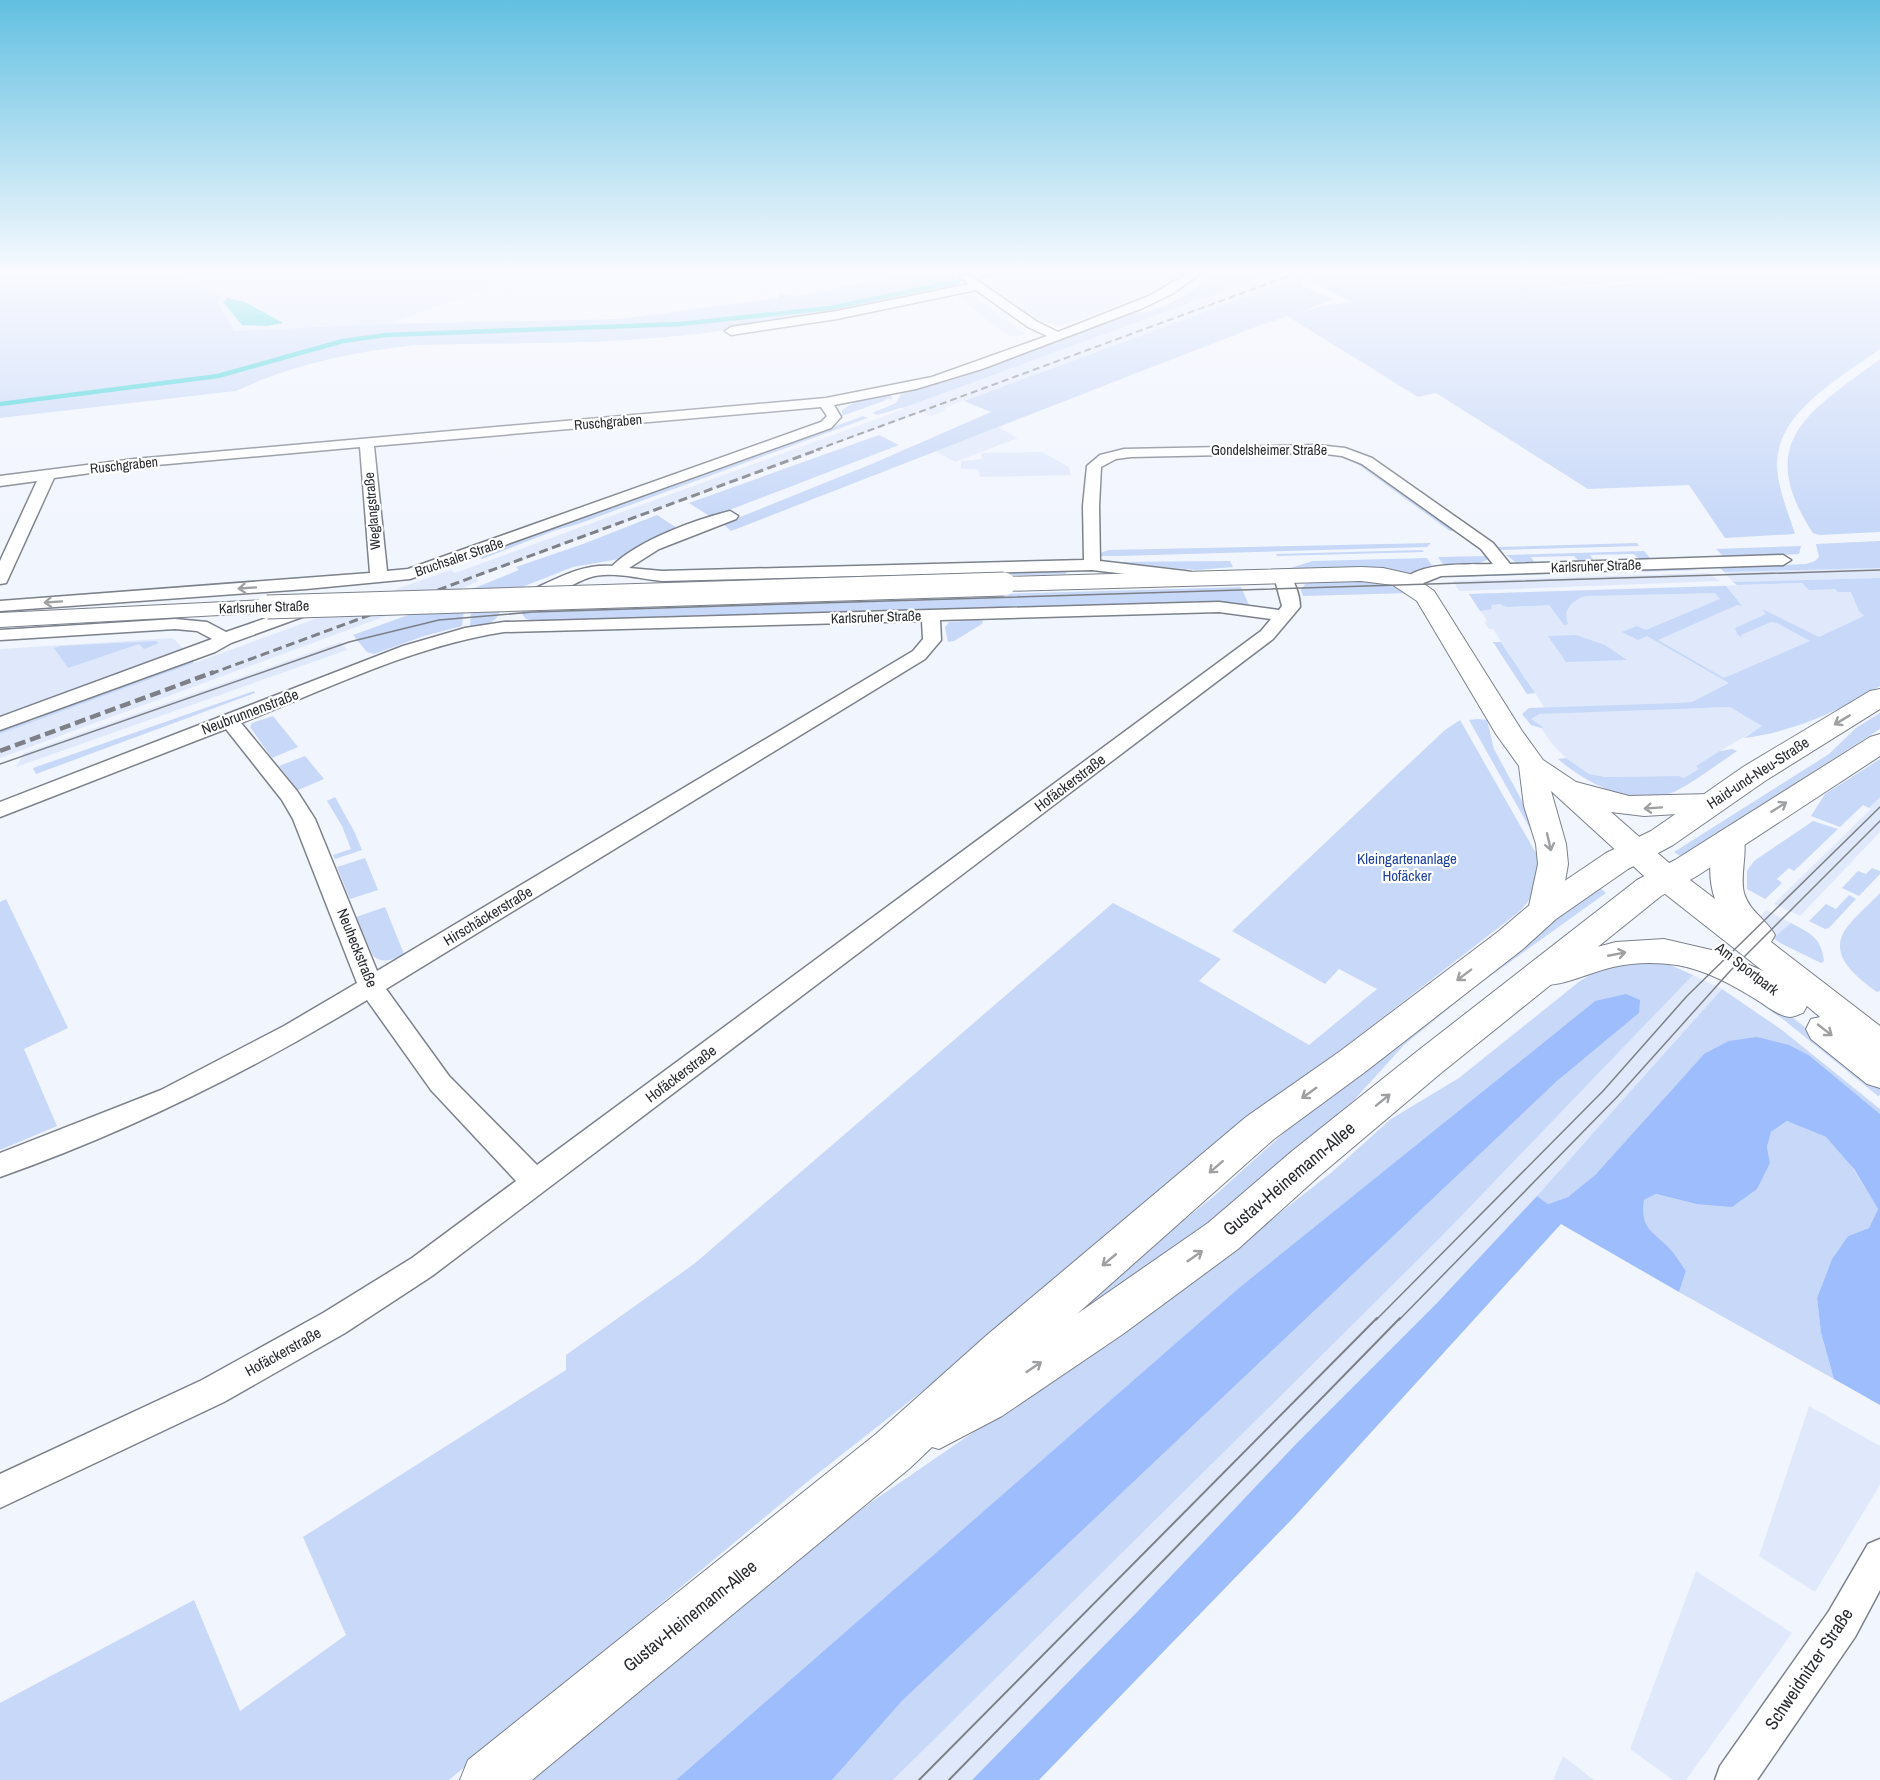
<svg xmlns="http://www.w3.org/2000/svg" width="1880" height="1780" viewBox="0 0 1880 1780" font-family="'Archivo Narrow',sans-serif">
	<rect width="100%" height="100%" fill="#f1f5fe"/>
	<path fill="#e0e9fb" d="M170,274H493L485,290L387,324L234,331L217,301L220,296Z
		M738,274H834L809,280L780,282L762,281Z
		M1014,274H1178L1142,296L1070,323L1059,325L1042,322L987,284Z
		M1268,274H1308L1106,351H1098L1029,377L1027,381L1004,386L944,408L946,410L931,416L923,412L476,577L479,581L465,587L0,758V734L405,586L451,570L455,573L874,420L904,409L900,407L1126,320L1149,318Z
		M973,295L1002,317L1026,334L1010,337L958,297Z
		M998,427L1018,438L955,462L935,451Z
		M1042,452L1069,467L1071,475L980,477L978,469H961V461L982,459L981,453Z
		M1880,568V578L1733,582L1724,572Z
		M1708,573L1720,581L1459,591L1453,581Z
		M1803,583L1806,587L1856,584L1875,619L1700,708L1730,707L1763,726L1720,751L1700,769L1684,778L1679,776L1606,777L1589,774L1566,758L1552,744L1541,728L1542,727L1530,719L1540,714L1548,713L1493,629H1489L1484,622L1487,621L1469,594Z
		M173,638L184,649L0,717V649Z
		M341,642L347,650L16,767L24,753Z
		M1880,797V832L1800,916L1774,904L1871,809L1869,808Z
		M1766,910L1791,923L1773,938L1756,920Z
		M1693,975L1722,989L1551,1182L1436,1304L1295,1445L1138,1611L972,1780H893L1442,1236Z
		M1809,1406L1880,1446V1485L1815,1592L1759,1556Z
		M1696,1571L1792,1633L1686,1780H1673L1630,1749Z
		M1563,1756L1594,1780H1553Z"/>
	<path fill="#c7d8f8" d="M0,274H170L221,296L217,301L234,331L387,324L619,319L779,298L778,293L795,296L819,292L906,274H947L962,287C852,310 741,333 628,340C559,344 488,343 418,345C356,351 293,364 236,391L0,418Z
		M1214,274H1268L911,405L877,415L872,413L896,403L901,394L962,377L1130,313C1159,314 1192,293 1214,274Z
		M1308,274H1310L1304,278L1302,286L1333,299L1297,314L1321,306L1353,302L1309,281L1318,274H1730L1550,288L1552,289L1751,274H1880V349C1842,377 1778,411 1777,463C1777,487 1788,512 1795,534L1725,538L1689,485L1588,489L1436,393L1418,397L1287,316L1250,329L731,531L723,524L874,463L991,412L964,401Z
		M1880,359V532L1819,535L1813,533C1752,440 1811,411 1880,359Z
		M890,395L893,399H886L884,401L842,416V410L856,401Z
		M863,416L868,418L578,524L556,530L482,559L478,556Z
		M879,435L899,445L711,517L689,503Z
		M1361,462L1455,530V531H1450L1356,463Z
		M657,515L680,530L630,551L619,559L573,567L522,587L472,589L519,570L516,567L583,544Z
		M1880,541V568L1724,572L1720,568L1806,564L1815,561L1819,557L1816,544Z
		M1431,543L1427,547L1119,556H1098L1097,554L1109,550Z
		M1637,543L1639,546L1499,550L1496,547Z
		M1801,546L1799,554L1725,558L1716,549Z
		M1422,550L1424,552L1277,556L1276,554Z
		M1644,551L1652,560H1640L1634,554L1590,555L1595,562H1580L1574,556L1531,557L1535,564H1518L1506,555Z
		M1488,556L1487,560L1473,565L1444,566L1438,557Z
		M1427,558L1433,567L1408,573L1384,568L1284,570L1313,561Z
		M1230,561L1233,567L1197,570L1109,562Z
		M1667,568L1699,570L1456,577L1453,575Z
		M1067,570L1066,574L741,583V579Z
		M1880,578V686C1835,712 1797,731 1744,738L1762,726L1730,707L1540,714L1531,719L1543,727L1541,728L1531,725L1522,714L1529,708L1678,703L1692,702L1729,683L1647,636L1638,640L1622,632L1637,626L1646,630L1720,599L1715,593L1586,596C1572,600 1562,610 1568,624L1564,625L1549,605L1507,607L1500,604L1491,605L1492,609L1480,611L1469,594L1726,586L1742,606L1737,605L1658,640L1724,678L1810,641L1777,623L1771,622L1741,635L1742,638L1737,634L1735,628L1766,614L1762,609L1819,637L1864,616L1859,611L1851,592H1838L1835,589L1809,590L1802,583L1737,585L1733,582Z
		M1369,580L1386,581L1411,593L1303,596L1301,590L1305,584L1313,582Z
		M1241,587L1249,605L1223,602L535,621L526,619L522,614L523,608Z
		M464,609L462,626L424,636L374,654L367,652L353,635L411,614Z
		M471,609L500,610C497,624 483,626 470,626Z
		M980,620L983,621L982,624L954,641L948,642L945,627L949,622Z
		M1576,635L1605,645L1627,660L1566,662L1548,636Z
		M156,641L159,643L144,649L139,644L68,668L54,648L61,646Z
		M1493,642H1501L1535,693L1527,694Z
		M189,658L194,663L0,734V731C10,727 19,718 31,721L78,701H84L178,666L180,662Z
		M254,691L255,693L36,774L33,768Z
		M1880,713V729L1680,856L1674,852L1829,754L1856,728Z
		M273,716L298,747L272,758L250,727L252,723Z
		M1478,719L1487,720L1494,749L1528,812L1537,841L1469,720Z
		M1460,720L1537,855L1545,858L1535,893L1520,911L1272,1103L944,1374L807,1482L449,1780H0V1703L194,1600L240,1711L346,1635L303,1537L566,1370V1355L694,1264L1113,903L1221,959L1199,981L1309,1045L1377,989L1339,969L1325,984L1232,931L1398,774L1445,730Z
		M1732,749L1737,751C1716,765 1696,781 1674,792C1635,809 1587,784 1558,759L1566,758L1589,774L1606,777L1679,776L1684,778L1699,769L1696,766L1720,751Z
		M305,756L324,779L298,790L279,766Z
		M1880,759V797L1869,808L1863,805L1840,827L1811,816L1825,794Z
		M335,797L354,831L362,850L335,859L333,855L351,849L342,826L327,801Z
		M1813,821L1838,829L1794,871L1789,868L1777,879L1782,883L1765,899L1747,889V871L1754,861Z
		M365,858L378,890L350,899L337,867Z
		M1872,868L1880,871V874L1859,896L1842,888L1858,871L1866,874Z
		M1600,888L1606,893L1475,987L1404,1045L1355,1099L1240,1202L1059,1331L1049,1327L1213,1197L1327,1094L1472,980Z
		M1880,893V991L1877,992C1861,980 1832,960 1842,936C1846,924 1870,904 1880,893Z
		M1849,895L1856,899L1829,928L1825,929L1809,921L1826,904L1836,909Z
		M6,899L68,1028L24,1049L57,1126L0,1150V902Z
		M385,907L404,954C393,960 383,964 373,956L356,917Z
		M1791,923C1811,934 1821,937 1824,961L1821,963L1782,944L1773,938Z
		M1667,958L1670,965L1693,975L1442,1236L893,1780H832L902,1701L1556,1082L1639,1013L1595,1001L1240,1287L676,1780H530L764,1585L870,1503L1187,1286L1332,1172L1391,1119L1459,1078L1580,981L1612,962Z
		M1734,986L1783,1010L1880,1086V1095L1878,1096L1784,1020Z
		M1722,989L1782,1030L1880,1109V1114L1810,1056L1704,1054L1595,1175L1568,1197L1548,1204L1537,1196Z
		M1787,1121L1826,1137L1851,1165L1878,1209L1869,1228L1848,1236L1832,1259L1817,1298L1821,1333L1834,1379L1679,1292L1686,1271C1681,1264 1677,1257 1672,1251C1653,1229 1640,1234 1644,1200L1656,1194L1696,1204L1770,1163L1767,1147L1771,1132Z"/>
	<path fill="#9dbdfd" d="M1626,994L1640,1000L1639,1013L1556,1082L902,1701L832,1780H676L1240,1287L1595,1001Z
		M1757,1037L1789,1045L1810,1056L1880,1114V1405L1834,1379L1821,1333L1817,1298L1832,1259L1848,1236L1869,1228L1878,1209L1854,1169L1826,1137L1787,1121L1771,1132L1767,1147L1770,1163L1757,1189L1732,1207L1696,1204L1656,1194L1644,1200C1640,1232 1654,1230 1672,1251C1677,1257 1681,1264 1686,1271L1679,1292L1561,1224L1294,1517L1039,1780H972L1138,1611L1295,1445L1436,1304L1537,1196L1548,1204L1568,1197L1595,1175L1704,1054L1729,1041Z"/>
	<path fill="#39d1d6" d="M227,298L245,302L283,323L267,326L242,325L223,302Z"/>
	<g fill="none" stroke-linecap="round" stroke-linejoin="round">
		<path stroke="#39d1d6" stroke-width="4.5" d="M980,277L991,274
			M0,404L218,376L343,341L386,335L681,324L830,308L959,281"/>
		<defs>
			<path id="street" d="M968,274L1036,321L1058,332L1149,296L1186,274H1200L1172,294L1143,308L982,369L916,389L834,405L841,417L831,428L410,579L306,589L0,611V601L370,573L360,447L134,467L54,478L8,579L6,583L0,584V561L37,481L0,486V476L134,459L826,398L932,377L1047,336L1028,327L976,290L837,319L731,335L725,331L731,327L837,311L969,284L960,277ZM821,407L827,416L821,422L408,569L387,571L374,446Z
				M1317,445L1345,448L1372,458L1493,543L1510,564L1783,555L1791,560L1783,565L1441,576L1416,586H1404L1402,582C1417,561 1469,565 1493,564L1481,549L1362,464L1342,456L1317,453L1131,457L1116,459L1101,467L1099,506L1100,561L1185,571L1191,572L1193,576L1191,580L1185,581L1092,570L662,581C640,579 609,570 588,578C570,584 540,606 523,602L520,598L523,594C551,582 580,563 612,566C639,540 694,520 730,511L738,516L736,519L659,549L629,568L662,571L1084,560L1083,506L1087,466L1100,455L1124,449Z
				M1282,571C1294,574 1300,596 1300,607L1273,639L432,1276L345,1333L224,1402L0,1508V1474L202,1380L323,1313L412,1258L516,1181L431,1090L367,1000C249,1072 130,1131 0,1177V1153L161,1090L284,1026L357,983L293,819L282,800L226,729L0,817V802L403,646L465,628L504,622L1219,602L1279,610L1282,606L1274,576ZM1219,612L1271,619L1261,631L537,1165L449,1076L386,989L925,659L941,640L940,620ZM922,621L923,639L913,651L377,971L315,819L297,791L241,723C327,689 413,646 504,632Z
				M310,603L316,604L319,608L316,612L231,643L215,652L0,730V717L212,639L197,631L175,629L0,640V630L175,619L207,622L226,632Z
				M1880,1539V1590L1855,1637L1757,1780H1715L1720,1766L1829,1611L1868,1544Z"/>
			<path id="secondary" d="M1361,567L1383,568L1410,574L1434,591L1522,731L1543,760L1576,782L1629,796L1711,794L1721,796L1726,803L1721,810L1711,812L1644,816L1611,812L1677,870L1715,899C1708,880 1708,850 1719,832L1730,829L1741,832C1750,846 1739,874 1744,893C1749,911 1766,919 1775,935L1771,942L1880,1026V1088L1867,1084L1811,1039L1806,1029L1811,1019L1820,1017L1807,1006L1803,1013C1799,1014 1794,1017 1790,1017C1778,1016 1767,1006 1757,1000C1733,985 1706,970 1677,965C1656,962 1635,962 1613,967C1586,973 1557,991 1529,983L1524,974L1529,965L1616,942L1664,939L1720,952L1763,971L1655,886L1551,791L1566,844L1568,864L1560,911L1555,919L1544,922L1533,919L1528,911L1538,864L1536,844L1524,806L1519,766L1496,734L1417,601L1393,585L1361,581L1004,591L996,589L992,584L996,579L1004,577Z
				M267,600L276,602L279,607L276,612L0,627V613Z"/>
			<path id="primary" d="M1880,689V709L1765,781L1673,845L1628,869L1556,919L1523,949L1365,1072L1274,1139L1077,1314L1208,1223L1291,1152L1415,1053L1637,880L1675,860L1870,737L1880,734V756L1697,876L1661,896L1441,1073L1319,1176L1238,1249L1123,1334L1002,1416L939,1449L932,1447L910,1468L532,1780H460L468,1760L876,1434L987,1335L1246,1117L1339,1052L1499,931L1532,903L1606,853L1651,831L1743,767L1870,691Z"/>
		</defs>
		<use href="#street" stroke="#7c818b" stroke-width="3"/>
		<use href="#secondary" stroke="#7c818b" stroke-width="2"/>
		<use href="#primary" stroke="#7c818b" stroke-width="2"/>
		<use href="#street" fill="#fff" fill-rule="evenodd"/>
		<use href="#secondary" fill="#fff" fill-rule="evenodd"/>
		<use href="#primary" fill="#fff" fill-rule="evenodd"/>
		<path stroke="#7d8086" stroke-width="1.5" d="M0,764L349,642L439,620L533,612L1880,570
			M1376,1320L1603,1091L1687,996L1880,807
			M1399,1320L1618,1096L1731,970L1880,821"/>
		<path stroke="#7d8086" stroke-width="2" d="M919,1780L1377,1318
			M949,1780L1400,1318"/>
		<path stroke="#7d8086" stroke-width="2" stroke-dasharray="7 4" stroke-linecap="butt" d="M816,450L1294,274"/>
		<path stroke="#7d8086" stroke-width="3" stroke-dasharray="9 4.5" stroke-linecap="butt" d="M210,674L820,449"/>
		<path stroke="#7d8086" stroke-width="4.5" stroke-dasharray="11 5" stroke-linecap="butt" d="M0,751L214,672"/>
		<defs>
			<path id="secondary-bridge" d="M267,607L1004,584"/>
		</defs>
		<use href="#secondary-bridge" stroke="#7c818b" stroke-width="25" stroke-linecap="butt"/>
		<use href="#secondary-bridge" stroke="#fff" stroke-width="23"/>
	</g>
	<defs><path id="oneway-shaft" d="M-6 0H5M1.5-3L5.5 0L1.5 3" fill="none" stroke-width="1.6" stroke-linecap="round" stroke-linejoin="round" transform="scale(1.5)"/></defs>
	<g stroke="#9fa0a2">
		<use href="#oneway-shaft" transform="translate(247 588) rotate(176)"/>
		<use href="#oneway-shaft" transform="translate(53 602) rotate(176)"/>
		<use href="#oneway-shaft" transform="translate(1842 720) rotate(149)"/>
		<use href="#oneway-shaft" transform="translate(1779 807) rotate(-32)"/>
		<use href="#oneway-shaft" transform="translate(1653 808) rotate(176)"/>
		<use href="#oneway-shaft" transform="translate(1549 842) rotate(77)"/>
		<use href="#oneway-shaft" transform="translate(1617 954) rotate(-11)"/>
		<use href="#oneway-shaft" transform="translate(1464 975) rotate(143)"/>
		<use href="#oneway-shaft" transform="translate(1825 1030) rotate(38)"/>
		<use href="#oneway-shaft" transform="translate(1309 1093) rotate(144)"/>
		<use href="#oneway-shaft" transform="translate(1383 1100) rotate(-39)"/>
		<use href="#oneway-shaft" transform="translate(1216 1167) rotate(139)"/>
		<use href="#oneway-shaft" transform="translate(1195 1256) rotate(-35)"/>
		<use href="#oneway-shaft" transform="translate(1109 1260) rotate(140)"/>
		<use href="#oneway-shaft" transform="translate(1034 1367) rotate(-34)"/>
	</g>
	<linearGradient id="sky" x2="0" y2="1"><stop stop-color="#62c0e1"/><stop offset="0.52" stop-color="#f9faff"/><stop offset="1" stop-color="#f9faff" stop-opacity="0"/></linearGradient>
	<rect width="1880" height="523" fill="url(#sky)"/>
	<g text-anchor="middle" stroke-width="4.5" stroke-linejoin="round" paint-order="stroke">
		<g font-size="14" fill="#2a2c30" stroke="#fff">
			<text transform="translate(608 422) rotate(-5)" y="5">Ruschgraben</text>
			<text x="1269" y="455">Gondelsheimer Straße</text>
			<text transform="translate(124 465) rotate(-6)" y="5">Ruschgraben</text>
			<text transform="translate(372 511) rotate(-95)" y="5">Weglangstraße</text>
			<text transform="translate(459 557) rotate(-19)" y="5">Bruchsaler Straße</text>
			<text transform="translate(1596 566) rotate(-2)" y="5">Karlsruher Straße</text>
			<text transform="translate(264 607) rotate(-2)" y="5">Karlsruher Straße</text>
			<text transform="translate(876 617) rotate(-2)" y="5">Karlsruher Straße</text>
		</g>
		<g font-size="15" fill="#2a2c30" stroke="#fff">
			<text transform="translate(250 712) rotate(-21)" y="5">Neubrunnenstraße</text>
			<text transform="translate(1758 773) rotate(-33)" y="5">Haid-und-Neu-Straße</text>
			<text transform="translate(1070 783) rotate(-37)" y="5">Hofäckerstraße</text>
			<text transform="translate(488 916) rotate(-31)" y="5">Hirschäckerstraße</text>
			<text transform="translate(357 948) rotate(68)" y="5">Neuheckstraße</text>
			<text transform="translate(1747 969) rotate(38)" y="5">Am Sportpark</text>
			<text transform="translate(681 1074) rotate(-37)" y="5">Hofäckerstraße</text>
			<text transform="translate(283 1352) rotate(-29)" y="5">Hofäckerstraße</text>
		</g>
		<g font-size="15" fill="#1d439c" stroke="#fff">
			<text x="1407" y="864">Kleingartenanlage<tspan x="1407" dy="17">Hofäcker</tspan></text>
		</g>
		<g font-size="18" fill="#2a2c30" stroke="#fff">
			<text transform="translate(1289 1179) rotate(-40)" y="6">Gustav-Heinemann-Allee</text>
			<text transform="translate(690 1616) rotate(-39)" y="6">Gustav-Heinemann-Allee</text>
			<text transform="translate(1809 1669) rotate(-56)" y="6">Schweidnitzer Straße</text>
		</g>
	</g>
</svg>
